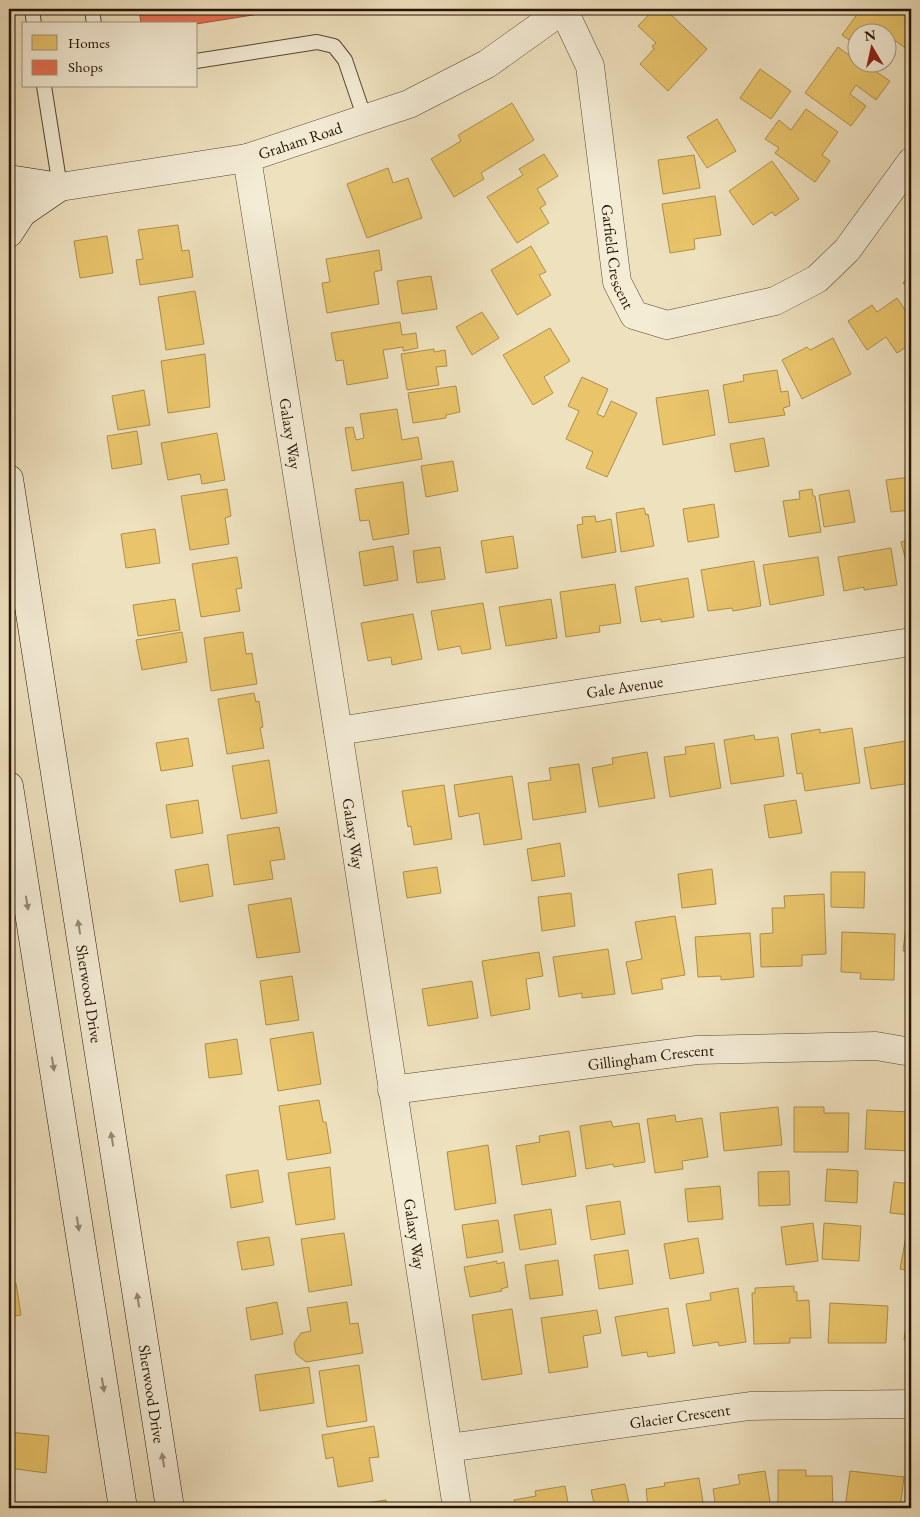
<svg xmlns="http://www.w3.org/2000/svg" width="920" height="1517" viewBox="0 0 920 1517" font-family="'EB Garamond',serif">
	<rect width="100%" height="100%" fill="#eee1be"/>
	<filter id="stains"><feTurbulence type="fractalNoise" baseFrequency=".004" numOctaves="4"/><feColorMatrix values="0 0 0 0 .2 0 0 0 0 .09 0 0 0 0 .02 0 0 0 .5 -.17"/></filter>
	<radialGradient id="worn" r=".72"><stop offset=".6" stop-color="#630" stop-opacity="0"/><stop offset="1" stop-color="#630" stop-opacity=".3"/></radialGradient>
	<path fill="#e9c46a" stroke="#ae8f4a" d="M654,9H665L707,49L668,91L640,64L654,49L652,46L656,43L638,26Z
		M861,9H905L911,13V52L890,37L888,41V32H858V46L842,35Z
		M838,47L862,65L863,63L890,81L876,100L856,85L850,94L866,106L851,126L805,93Z
		M760,69L791,91L771,119L740,98Z
		M512,103L534,140L481,173L484,179L454,197L431,159L461,141L458,135Z
		M806,109L838,132L822,155L830,161L815,182L775,153L779,148L765,139L779,120L791,130Z
		M717,119L736,151L707,168L687,137Z
		M544,154L558,176L537,189L546,204L540,208L549,223L517,243L487,197L523,175L519,169Z
		M694,155L700,188L663,194L658,160Z
		M772,161L799,199L775,216L772,212L753,225L729,191Z
		M388,168L393,183L408,178L422,218L367,238L347,184Z
		M715,196L721,235L694,239L695,249L670,253L662,204Z
		M178,225L182,251L189,250L193,277L140,285L136,260L143,259L138,230Z
		M107,236L113,273L80,278L74,241Z
		M531,246L546,272L539,275L551,295L517,315L491,270Z
		M379,250L382,270L374,272L379,304L327,313L322,283L330,282L326,259Z
		M911,273V290L903,283Z
		M431,276L437,309L402,314L397,281Z
		M195,291L204,344L166,350L158,297Z
		M897,298L911,319V344L897,353L886,337L867,350L848,321L872,305L877,312Z
		M482,312L499,338L472,355L456,327Z
		M400,322L402,335L416,333L418,348L403,351V347L383,350L388,378L347,385L343,360L336,361L331,333Z
		M550,328L570,361L544,377L553,393L533,405L503,355Z
		M833,338L851,374L802,399L782,360L807,347L810,350Z
		M434,349V352L445,350L447,366L436,367L439,385L407,390L401,354Z
		M205,354L210,407L168,413L161,361Z
		M777,370L781,392L788,391L790,406L783,408L785,415L729,423L723,385L744,381L743,375Z
		M582,377L608,389L597,414L604,417L611,401L637,413L607,477L586,468L593,452L566,439L579,411L568,406Z
		M456,386L460,412L446,415V418L413,423L408,393Z
		M144,390L150,425L118,430L112,396Z
		M708,390L715,435L663,445L656,398Z
		M397,409L402,440L418,437L422,459L352,471L345,428L353,427L356,440L364,438L360,414Z
		M137,431L142,464L112,469L107,436Z
		M217,433L225,480L202,484L200,474L168,480L161,443Z
		M764,438L769,466L735,472L730,444Z
		M453,461L458,491L426,497L421,466Z
		M911,477V510L891,512L886,480Z
		M403,482L409,534L373,540L369,520L360,521L355,489Z
		M227,489L231,516L225,518L229,544L190,550L181,496Z
		M812,489L813,496H815L821,532L789,537L783,501L800,499L799,491Z
		M849,490L855,522L824,527L819,495Z
		M714,504L719,537L688,542L683,509Z
		M644,508L646,515L648,514L654,546L621,552L616,513Z
		M595,516L596,522L611,519L616,552L582,558L577,525L583,524L582,517Z
		M155,529L160,563L126,568L121,534Z
		M513,536L518,568L486,573L481,541Z
		M911,539V580L901,542Z
		M393,546L398,580L364,586L359,552Z
		M440,547L445,579L417,583L413,551Z
		M891,548L897,585L864,590V587L844,591L838,557Z
		M237,557L242,588L236,589L240,611L201,617L192,564Z
		M818,557L824,595L770,605L763,565Z
		M754,561L761,606L733,611L732,608L708,611L701,570Z
		M688,578L694,617L661,622V619L641,622L635,587Z
		M615,584L621,623L599,626L600,632L566,637L560,592Z
		M175,599L180,630L138,636L133,605Z
		M551,599L557,638L506,646L499,607Z
		M483,603L491,649L462,654L460,646L438,650L431,611Z
		M413,614L422,659L392,665L391,657L368,661L361,623Z
		M182,632L187,662L142,670L136,640Z
		M243,632L246,654L252,653L257,684L211,691L204,638Z
		M254,693L256,702L259,701L263,727L260,728L264,748L227,754L218,699Z
		M852,728L860,783L805,791L802,773L797,774L791,734L820,729V733Z
		M754,735L755,740L778,737L784,776L731,784L724,740Z
		M188,738L193,766L161,771L156,743Z
		M911,740V783L871,789L864,748Z
		M714,743L721,788L670,797L664,757L686,754L685,747Z
		M647,752L655,798L599,807L592,768L613,764L612,758Z
		M269,760L277,813L241,819L232,766Z
		M579,764L586,812L533,820L528,783L551,780L549,768Z
		M512,776L522,839L484,845L479,813L459,817L454,785Z
		M444,785L452,839L414,845L411,826L408,827L402,791Z
		M198,800L203,833L171,838L166,805Z
		M796,800L802,833L769,838L764,805Z
		M279,827L285,859L270,861L273,879L234,885L227,835Z
		M560,843L565,876L532,881L527,849Z
		M208,864L213,896L180,902L175,870Z
		M437,867L441,893L407,898L403,872Z
		M712,869L716,904L682,908L678,874Z
		M831,872H865L864,908L831,907Z
		M571,893L575,926L542,931L538,897Z
		M824,894L826,954L802,955V966L761,967L760,934L773,933L772,908H785L784,896Z
		M291,898L300,952L257,958L248,905Z
		M675,916L685,975L661,979L663,989L632,994L626,962L642,959L635,922Z
		M906,926L911,927V952L903,951Z
		M842,932L895,934L894,980L860,979L861,973L841,972Z
		M750,933L754,977L721,980V976L698,977L695,937Z
		M608,949L615,994L582,998V993L559,997L553,957Z
		M539,952L543,976L526,979L530,1009L491,1016L482,961Z
		M292,976L299,1020L266,1025L260,981Z
		M472,981L478,1018L428,1026L422,989Z
		M313,1032L321,1084L278,1091L270,1039Z
		M237,1039L242,1074L209,1078L205,1044Z
		M319,1100L323,1122H326L331,1153L287,1160L279,1106Z
		M778,1107L782,1145L724,1151L720,1113Z
		M794,1107H824V1113H849L848,1152H794Z
		M867,1110L911,1112V1151L865,1149Z
		M675,1115L676,1122L702,1118L708,1157L682,1161L683,1169L655,1173L647,1119Z
		M611,1121L613,1127L639,1123L645,1162L614,1167L613,1164L586,1169L580,1126Z
		M569,1131L576,1176L522,1185L516,1146L540,1142L539,1136Z
		M488,1145L496,1203L455,1210L447,1152Z
		M330,1167L335,1219L296,1225L288,1173Z
		M827,1169L858,1171L857,1203L825,1201Z
		M258,1170L263,1202L231,1208L226,1175Z
		M789,1171L790,1205L759,1206L758,1172Z
		M894,1182L911,1184V1215L890,1213Z
		M720,1186L723,1219L688,1222L685,1189Z
		M620,1201L625,1234L591,1240L586,1206Z
		M551,1209L556,1244L520,1250L514,1215Z
		M498,1220L503,1252L467,1258L462,1225Z
		M813,1223L818,1261L786,1265L781,1227Z
		M824,1223L861,1226L859,1261L822,1259Z
		M344,1233L352,1285L309,1292L301,1239Z
		M906,1236L911,1237V1271L900,1269Z
		M269,1237L274,1265L242,1270L237,1242Z
		M698,1238L704,1273L670,1279L664,1244Z
		M628,1250L633,1284L599,1289L594,1255Z
		M558,1260L563,1295L530,1299L525,1265Z
		M497,1261V1264L504,1262L508,1287L501,1289L502,1291L470,1297L464,1267Z
		M16,1283L21,1315L9,1317V1284Z
		M794,1286V1292H797V1301L809,1300L811,1338H790V1343L754,1344L752,1293H755V1288Z
		M738,1288L746,1342L719,1346L718,1342L693,1346L686,1304L711,1300L710,1293Z
		M910,1301H911V1342L904,1340Z
		M277,1302L283,1334L251,1340L246,1308Z
		M347,1302L350,1324L358,1323L363,1353L306,1362L296,1354L294,1343L301,1333L311,1331L307,1308Z
		M830,1303L888,1306L886,1343H828Z
		M668,1308L675,1353L648,1357L647,1352L622,1356L615,1317Z
		M512,1309L522,1374L482,1380L472,1315Z
		M597,1310L601,1333L583,1336L588,1367L549,1373L541,1318Z
		M359,1365L367,1421L327,1427L319,1371Z
		M309,1367L314,1403L260,1411L255,1375Z
		M374,1426L379,1457L369,1458L373,1481L338,1487L333,1457L326,1459L322,1435Z
		M9,1432L49,1436L46,1473L9,1468Z
		M778,1470H806V1476H832L833,1508H778Z
		M765,1471L771,1508H716L713,1489L740,1484L738,1475Z
		M850,1471L904,1477L900,1508H845Z
		M699,1478L704,1508H648L646,1489L665,1486L664,1483Z
		M625,1484L630,1508H595L591,1490Z
		M565,1486L569,1508H515L514,1500L536,1496L535,1491Z
		M386,1500L387,1508H346V1506Z"/>
	<path fill="#e76f51" stroke="#ac5339" d="M139,9H291L196,24H141Z"/>
	<g fill="none" stroke-linecap="round" stroke-linejoin="round">
		<defs>
			<path id="service" d="M32,9L34,24
				M92,9L94,24
				M196,61L317,42L334,46L345,60L365,119
				M44,86L60,187"/>
			<g id="minor">
				<path id="s1" d="M563,9L590,66L617,282L634,315L667,325L775,301L817,279L847,250L911,162"/>
				<path id="s2" d="M247,158L338,731L457,1508"/>
				<path id="s3" d="M9,201L60,187L247,158L409,104L487,64L564,9"/>
				<path id="s4" d="M338,731L911,642"/>
				<path id="s5" d="M392,1090L697,1050L876,1046L911,1052"/>
				<path id="s6" d="M448,1448L750,1406L911,1404"/>
			</g>
			<g id="secondary">
				<path d="M9,179L60,187"/>
				<path d="M9,233L22,213L60,187"/>
				<path id="s7" d="M9,479L170,1508"/>
				<path d="M9,786L123,1508"/>
			</g>
		</defs>
		<use href="#service" stroke="#564630" stroke-width="16"/>
		<use href="#minor" stroke="#564630" stroke-width="29"/>
		<use href="#secondary" stroke="#241200" stroke-width="29"/>
		<use href="#service" stroke="#f4ecd5" stroke-width="14"/>
		<use href="#minor" stroke="#f4ecd5" stroke-width="28"/>
		<use href="#secondary" stroke="#f4ecd5" stroke-width="28"/>
	</g>
	<defs><path id="oneway-solid" d="M-6-.8H1V-3.2L6.5 0L1 3.2V.8H-6Z" transform="scale(1.25)"/></defs>
	<g fill="#968a75">
		<use href="#oneway-solid" transform="translate(27 903) rotate(81)"/>
		<use href="#oneway-solid" transform="translate(79 927) rotate(-99)"/>
		<use href="#oneway-solid" transform="translate(53 1064) rotate(81)"/>
		<use href="#oneway-solid" transform="translate(112 1139) rotate(-99)"/>
		<use href="#oneway-solid" transform="translate(78 1224) rotate(81)"/>
		<use href="#oneway-solid" transform="translate(138 1300) rotate(-99)"/>
		<use href="#oneway-solid" transform="translate(103 1385) rotate(81)"/>
		<use href="#oneway-solid" transform="translate(163 1460) rotate(-99)"/>
	</g>
	<g text-anchor="middle" stroke-width="5" stroke-linejoin="round" paint-order="stroke">
		<g font-size="16" fill="#241200" stroke="#f4ecd5">
			<text dy="6" stroke="none"><textPath href="#s3" startOffset="298">Graham Road</textPath></text>
			<text dy="6" stroke="none"><textPath href="#s1" startOffset="256">Garfield Crescent</textPath></text>
			<text dy="6" stroke="none"><textPath href="#s2" startOffset="279">Galaxy Way</textPath></text>
			<text dy="6" stroke="none"><textPath href="#s4" startOffset="290">Gale Avenue</textPath></text>
			<text dy="6" stroke="none"><textPath href="#s2" startOffset="684">Galaxy Way</textPath></text>
			<text dy="6" stroke="none"><textPath href="#s7" startOffset="521">Sherwood Drive</textPath></text>
			<text dy="6" stroke="none"><textPath href="#s5" startOffset="261">Gillingham Crescent</textPath></text>
			<text dy="6" stroke="none"><textPath href="#s2" startOffset="1089">Galaxy Way</textPath></text>
			<text dy="6" stroke="none"><textPath href="#s7" startOffset="926">Sherwood Drive</textPath></text>
			<text dy="6" stroke="none"><textPath href="#s6" startOffset="234">Glacier Crescent</textPath></text>
		</g>
	</g>
	<rect width="920" height="1517" fill="none" stroke="#eee1be" stroke-width="30"/>
	<rect x="10" y="10" width="900" height="1497" fill="none" stroke="#241200" stroke-width="2.5"/>
	<rect x="15" y="15" width="890" height="1487" fill="none" stroke="#241200"/>
	<rect x="22" y="22" width="175" height="65" fill="#f4ecd5" stroke="#a19580"/>
	<rect x="32" y="35" width="25" height="15" fill="#e9c46a" stroke="#a19580"/>
	<text x="68" y="48" font-size="15" fill="#241200">Homes</text>
	<rect x="32" y="60" width="25" height="15" fill="#e76f51" stroke="#a19580"/>
	<text x="68" y="72" font-size="15" fill="#241200">Shops</text>
	<g transform="translate(872 48) rotate(351)"><circle r="24" fill="#f4ecd5" stroke="#a19580"/>
	<path d="M0-4L9 19L0 12L-9 19Z" fill="#8f2418"/>
	<text y="-8" font-size="14" font-weight="bold" text-anchor="middle" fill="#241200">N</text>
	</g>
	<rect width="100%" height="100%" filter="url(#stains)"/>
	<rect width="100%" height="100%" fill="url(#worn)"/>
</svg>
